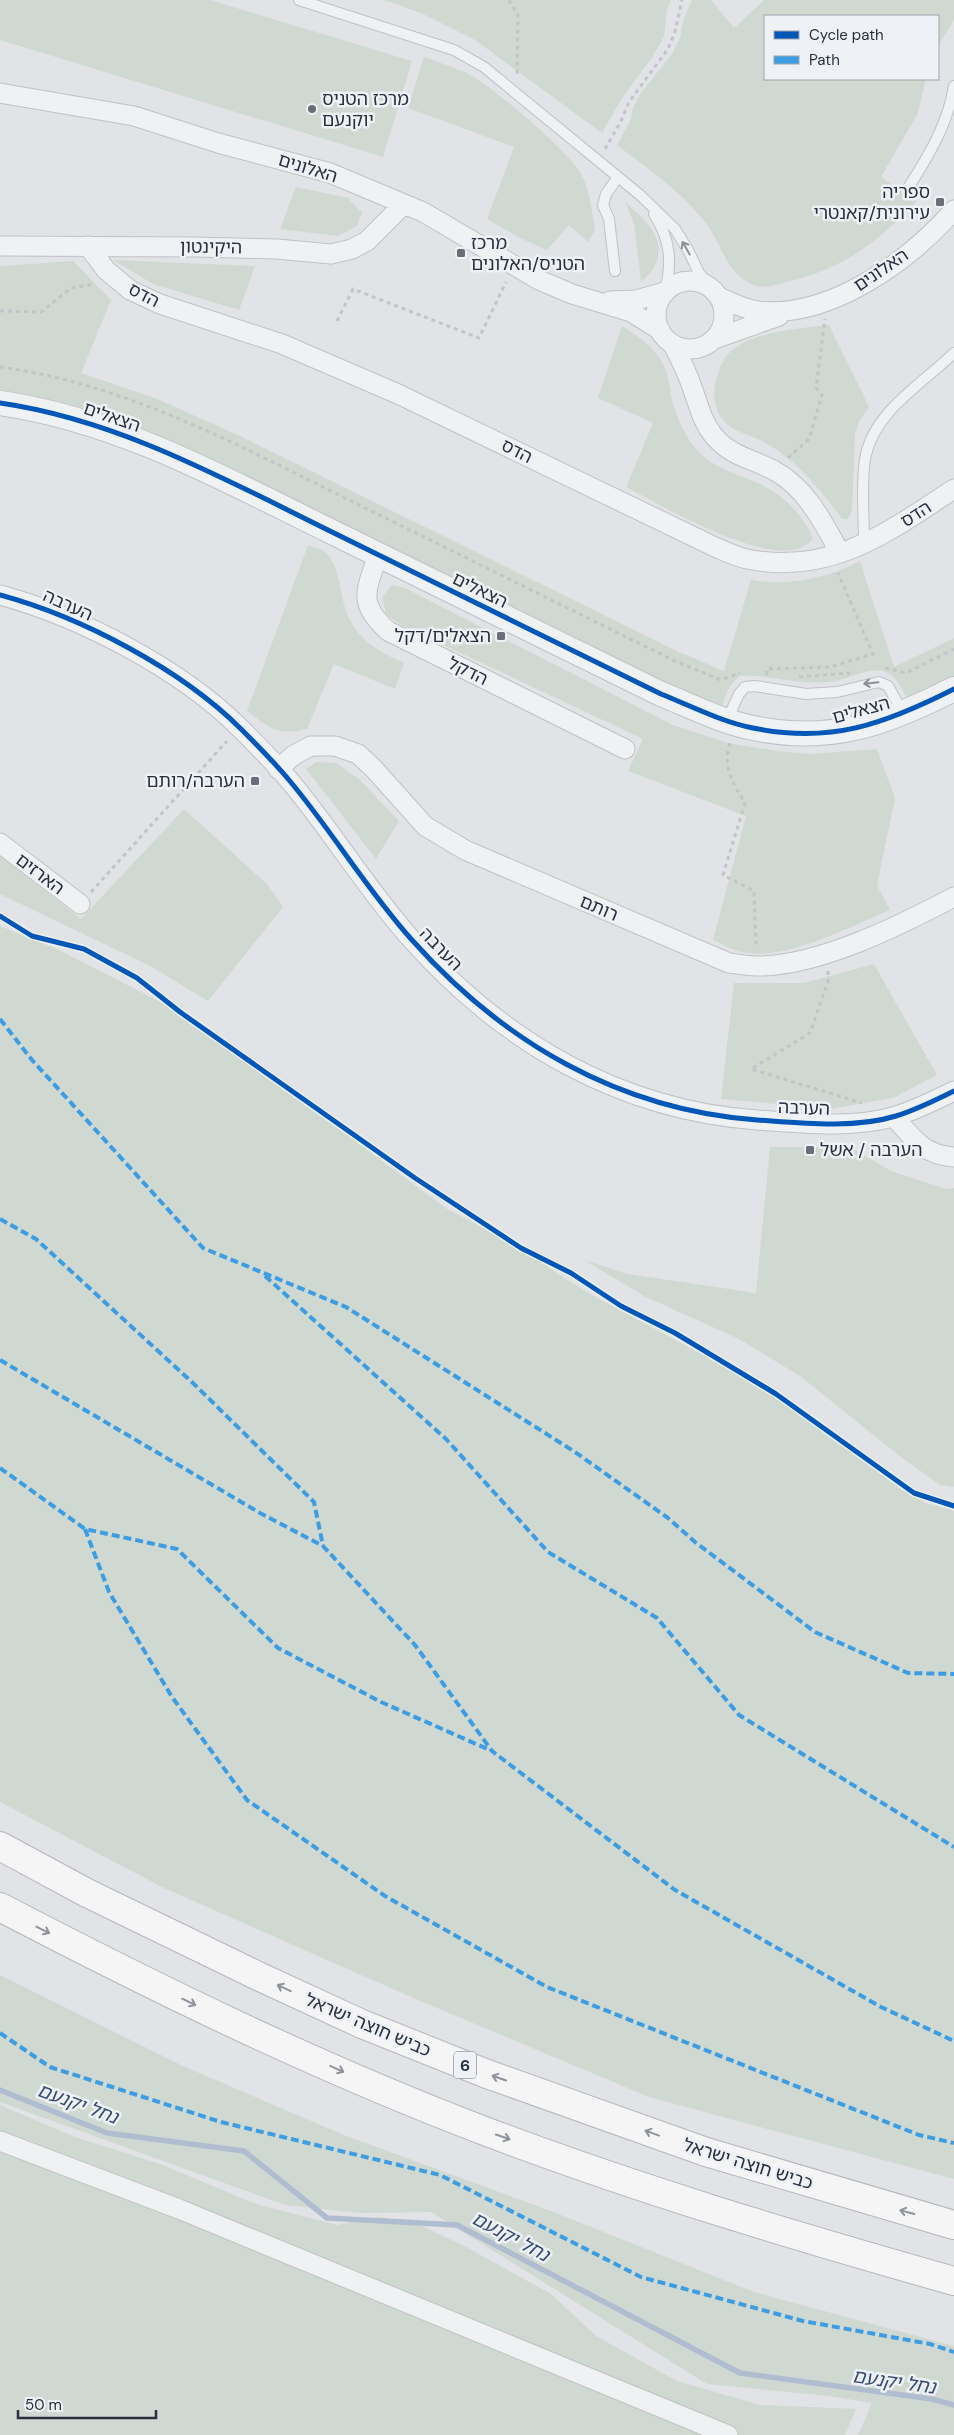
<svg xmlns="http://www.w3.org/2000/svg" width="954" height="2435" viewBox="0 0 954 2435" font-family="'DM Sans','Noto Sans Hebrew',sans-serif">
	<rect width="100%" height="100%" fill="#e1e3e6"/>
	<path fill="#d0d9d1" d="M0,0H210L412,61L383,157L0,40Z
		M384,0H671L667,10L664,37L651,59L622,98L602,133L475,40L421,13Z
		M692,0H711L734,28L764,0H954V20L938,46V16H765V79H926L917,115L881,177L917,201C877,242 848,266 791,281C780,284 765,289 754,285C729,277 721,245 708,226C685,194 648,169 617,145L630,121L633,108L641,93L672,54L680,38L683,21Z
		M424,57C438,62 453,67 467,73C492,86 568,150 581,174C590,190 592,213 595,230L588,242L569,225L547,250L522,239L487,219L514,147L408,108Z
		M296,187L348,198L362,212L357,226L338,236L280,229Z
		M625,201C635,212 650,223 656,237C663,253 655,273 641,281L634,224Z
		M113,260L255,266L239,310L153,284Z
		M73,261L111,300L81,373L155,398L240,436L679,652L724,671L751,580C789,586 826,579 860,561L894,667L954,638V676L907,698C900,686 896,674 882,671C867,668 850,678 836,681C803,687 772,674 739,676L729,688L722,705L666,683C555,628 444,574 334,519C227,466 119,407 0,390V266Z
		M829,325L869,407L859,422L855,434L852,511L848,519H842C820,489 796,460 764,442C751,435 734,432 724,421C715,411 713,397 715,385C718,373 721,360 731,351C751,332 802,328 829,325Z
		M622,326C638,336 654,346 663,364C670,376 669,391 673,404C679,423 689,444 703,456C717,468 734,473 751,480C778,491 801,510 813,538C786,580 659,504 626,487L653,423L598,398Z
		M308,545C313,547 322,549 326,553C342,569 339,598 349,618C360,641 381,653 404,663L395,689L334,664L307,729C279,736 269,728 247,711Z
		M392,585L405,588L673,725L728,743L777,751L809,754L877,749L895,798L877,885L890,910C849,927 781,964 738,951C730,949 721,943 713,940L746,816L628,771L643,739L401,625L386,614L382,597Z
		M316,762L336,763L359,779L399,821L376,859L306,769Z
		M184,809L267,884L283,907L208,1001L150,966L0,894V856L81,919Z
		M0,926L59,950L180,1012L447,1209L529,1252L559,1275L599,1299L733,1371L783,1403L901,1489L925,1503L954,1511V2179L649,2097L411,1997L164,1888L0,1802Z
		M874,964L937,1075L893,1098L830,1109L721,1099L734,983H804Z
		M770,1147H850L891,1171L946,1189L954,1188V1487L940,1485L897,1454L800,1376L739,1339L646,1297L584,1260L628,1274L756,1293Z
		M0,1975L183,2066L344,2135L551,2211L754,2292L954,2346V2435H858L872,2403L829,2396L707,2384L431,2212L361,2213L285,2205L0,2102Z
		M0,2105L75,2137L160,2164L256,2204L337,2225L379,2217L418,2224L466,2247L551,2294L596,2336L677,2381L760,2405L856,2409L845,2435H0Z"/>
	<g fill="none" stroke-linecap="round" stroke-linejoin="round">
		<path stroke="#b0bdd0" stroke-width="5.5" d="M0,2090L107,2133L244,2151L327,2218L457,2225L740,2373L932,2399L954,2405"/>
		<defs>
			<path id="service" d="M299,0L454,50L484,67L640,195L675,229L688,250L699,273L712,289
				M908,188C928,157 948,124 954,86
				M654,214C671,240 672,263 665,292
				M615,271L609,219L603,205L606,194L618,177
				M864,543C864,518 861,483 865,459C873,412 922,384 954,353
				M727,720L739,694L745,687L755,686L806,694L837,692L879,682L888,686L903,713"/>
			<path id="minor" d="M0,93L134,116L218,143L330,173L423,212L539,280L572,294L631,312L660,330
				M0,246L194,247L277,249L331,254L352,249L367,241L404,204
				M88,246L106,270L130,290L160,304L282,344L398,394L715,547C725,551 736,557 747,559C831,576 888,532 954,489
				M656 315a34 34 0 1 1 68 0a34 34 0 1 1-68 0Z
				M719,297C732,303 744,309 758,311C830,319 909,261 954,210
				M610,301L636,300L665,292
				M714,339L779,316
				M673,345C681,360 688,374 693,390C699,406 702,421 713,435C731,457 751,458 775,471C807,489 823,522 840,553
				M378,555C366,591 357,603 388,631L625,749
				M0,595C81,617 181,669 241,729C257,745 274,762 289,780C332,831 367,890 412,940C503,1042 619,1110 757,1120C800,1123 854,1129 896,1116C916,1110 936,1100 954,1091
				M278,769L294,755L311,746H335L358,754L374,769L425,826L465,850L729,963C738,964 747,966 756,966C817,967 901,925 954,897
				M0,843L80,904
				M894,1117C913,1138 923,1155 954,1157
				M0,2141L179,2209L728,2435"/>
			<path id="tertiary" d="M0,403C119,420 226,480 332,532C442,586 551,640 661,694C691,706 722,722 753,728C831,744 885,724 954,689"/>
			<path id="motorway" d="M0,1846L87,1893L258,1976L362,2024L487,2074L706,2152L954,2225
				M0,1907C157,1989 317,2067 482,2130C637,2189 795,2236 954,2281"/>
		</defs>
		<use href="#service" stroke="#bfc1c4" stroke-width="12"/>
		<use href="#minor" stroke="#bfc1c4" stroke-width="21"/>
		<use href="#tertiary" stroke="#bfc1c4" stroke-width="26"/>
		<use href="#motorway" stroke="#b3b6bb" stroke-width="30"/>
		<path stroke="#c3c4c9" stroke-width="3" stroke-dasharray="4 4" stroke-linecap="butt" d="M509,0L518,15L517,77
			M605,149L621,121L629,102L668,49L675,32L682,0
			M0,311L41,312L71,288L94,284
			M337,321L353,289L479,338L506,282
			M0,367C126,384 238,445 351,501C459,554 567,608 675,661L721,680L740,673
			M788,458L809,439L822,395L816,388L825,319
			M885,668L906,673L954,649
			M767,675V669L830,667L873,654L838,573
			M799,677L850,673
			M730,743C722,767 733,783 745,803L723,875L754,891L756,948
			M91,892L227,741
			M828,971V981L810,1033L751,1069L862,1103"/>
		<use href="#service" stroke="#f0f1f3" stroke-width="10"/>
		<use href="#minor" stroke="#f0f1f3" stroke-width="19"/>
		<use href="#tertiary" stroke="#f0f1f3" stroke-width="24"/>
		<use href="#motorway" stroke="#f5f5f6" stroke-width="28"/>
		<path stroke="#3d9de3" stroke-width="4" stroke-dasharray="8 4" stroke-linecap="butt" d="M0,1019L32,1060L203,1248L346,1307L575,1452L668,1518L695,1542L815,1632L908,1673L954,1674
			M0,1219L36,1239L194,1384L314,1502L323,1546
			M265,1276L446,1439L548,1552L657,1618L739,1715L954,1847
			M0,1360L260,1513L323,1546L415,1645L492,1751L675,1890L881,2007L954,2041
			M0,1468L85,1529L177,1549L278,1648L381,1702L492,1751
			M85,1529L109,1592L172,1697L247,1800L385,1896L547,1987L919,2135L954,2143
			M0,2033L50,2067L221,2122L440,2175L641,2277L803,2321L930,2344L954,2352"/>
		<defs>
			<path id="cycleway" d="M0,403C119,420 226,480 332,532C442,586 551,640 661,694C691,706 722,722 753,728C831,744 885,724 954,689
				M0,595C81,617 181,669 241,729C257,745 274,762 289,780C332,831 367,890 412,940C503,1042 619,1110 757,1120C800,1123 854,1129 896,1116C916,1110 936,1100 954,1091
				M0,916L32,936L84,949L137,978L180,1012L415,1178L521,1248L571,1273L621,1306L675,1333L776,1394L914,1493L954,1506"/>
		</defs>
		<use href="#cycleway" stroke="#eef1f5" stroke-width="8"/>
		<use href="#cycleway" stroke="#0057b8" stroke-width="5"/>
	</g>
	<defs><path id="oneway-shaft" d="M-6 0H5M1.5-3L5.5 0L1.5 3" fill="none" stroke-width="1.6" stroke-linecap="round" stroke-linejoin="round" transform="scale(1.25)"/></defs>
	<g stroke="#8c9098">
		<use href="#oneway-shaft" transform="translate(686 248) rotate(-120)"/>
		<use href="#oneway-shaft" transform="translate(871 683) rotate(174)"/>
	</g>
	<g stroke="#8e929a">
		<use href="#oneway-shaft" transform="translate(43 1930) rotate(27)"/>
		<use href="#oneway-shaft" transform="translate(284 1988) rotate(-155)"/>
		<use href="#oneway-shaft" transform="translate(189 2002) rotate(26)"/>
		<use href="#oneway-shaft" transform="translate(337 2069) rotate(24)"/>
		<use href="#oneway-shaft" transform="translate(499 2078) rotate(-161)"/>
		<use href="#oneway-shaft" transform="translate(652 2133) rotate(-160)"/>
		<use href="#oneway-shaft" transform="translate(503 2137) rotate(19)"/>
		<use href="#oneway-shaft" transform="translate(907 2212) rotate(-165)"/>
	</g>
	<g fill="#696e79" stroke="#eef1f5" stroke-width="2">
		<circle cx="312" cy="109" r="5"/>
		<rect x="935" y="197" width="10" height="10" rx="2.5"/>
		<rect x="456" y="248" width="10" height="10" rx="2.5"/>
		<rect x="496" y="631" width="10" height="10" rx="2.5"/>
		<rect x="250" y="776" width="10" height="10" rx="2.5"/>
		<rect x="805" y="1145" width="10" height="10" rx="2.5"/>
	</g>
	<g text-anchor="middle" stroke-width="5" stroke-linejoin="round" paint-order="stroke">
		<rect fill="#eef1f5" stroke="#636975" stroke-width="1" x="454" y="2051.5" width="22" height="27" rx="4"/>
		<g font-size="16" font-weight="bold" fill="#282f3e">
			<text x="465" y="2071">6</text>
		</g>
		<g font-size="18" fill="#282f3e" stroke="#eef1f5" text-anchor="start">
			<text x="322" y="105">מרכז הטניס<tspan x="322" dy="21">יוקנעם</tspan></text>
			<text x="930" y="198" text-anchor="end">ספריה<tspan x="930" dy="21">עירונית/קאנטרי</tspan></text>
			<text x="471" y="249">מרכז<tspan x="471" dy="21">הטניס/האלונים</tspan></text>
			<text x="491" y="642" text-anchor="end">הצאלים/דקל</text>
			<text x="245" y="787" text-anchor="end">הערבה/רותם</text>
			<text x="820" y="1156">הערבה / אשל</text>
		</g>
		<g font-size="18" fill="#282f3e" stroke="#eef1f5">
			<text transform="translate(308 168) rotate(17)" y="6">האלונים</text>
			<text transform="translate(211 247) rotate(1)" y="6">היקינטון</text>
			<text transform="translate(881 270) rotate(-34)" y="6">האלונים</text>
			<text transform="translate(144 295) rotate(27)" y="6">הדס</text>
			<text transform="translate(112 417) rotate(19)" y="6">הצאלים</text>
			<text transform="translate(517 451) rotate(26)" y="6">הדס</text>
			<text transform="translate(916 514) rotate(-33)" y="6">הדס</text>
			<text transform="translate(480 590) rotate(26)" y="6">הצאלים</text>
			<text transform="translate(68 605) rotate(24)" y="6">הערבה</text>
			<text transform="translate(468 671) rotate(26)" y="6">הדקל</text>
			<text transform="translate(861 710) rotate(-15)" y="6">הצאלים</text>
			<text transform="translate(40 874) rotate(37)" y="6">הארזים</text>
			<text transform="translate(599 908) rotate(23)" y="6">רותם</text>
			<text transform="translate(441 949) rotate(46)" y="6">הערבה</text>
			<text transform="translate(804 1108) rotate(2)" y="6">הערבה</text>
			<text transform="translate(368 2025) rotate(23)" y="6">כביש חוצה ישראל</text>
			<text transform="translate(748 2164) rotate(17)" y="6">כביש חוצה ישראל</text>
		</g>
		<g font-size="19" font-style="italic" fill="#344b71" stroke="#eef1f5">
			<text transform="translate(78 2103) rotate(20)" y="7">נחל יקנעם</text>
			<text transform="translate(511 2236) rotate(28)" y="7">נחל יקנעם</text>
			<text transform="translate(894 2381) rotate(8)" y="7">נחל יקנעם</text>
		</g>
	</g>
	<rect x="764" y="15" width="175" height="65" fill="#eef1f5" stroke="#9fa3ac"/>
	<rect x="774" y="31" width="25" height="8" fill="#0057b8" stroke="#9fa3ac"/>
	<text x="809" y="40" font-size="15" fill="#282f3e">Cycle path</text>
	<rect x="774" y="56" width="25" height="8" fill="#3d9de3" stroke="#9fa3ac"/>
	<text x="809" y="65" font-size="15" fill="#282f3e">Path</text>
	<path d="M18 2410v8h138v-8" fill="none" stroke="#282f3e" stroke-width="2.5"/>
	<text x="25" y="2410" font-size="15" fill="#282f3e" stroke="#eef1f5" stroke-width="4" paint-order="stroke">50 m</text>
</svg>
